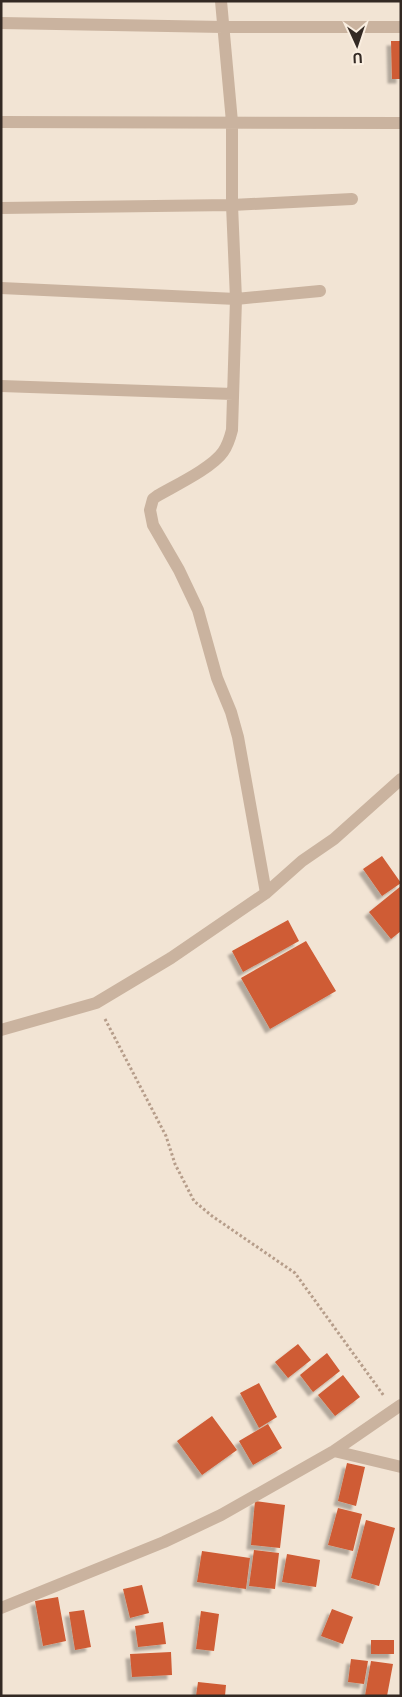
<svg xmlns="http://www.w3.org/2000/svg" width="402" height="1697" viewBox="0 0 402 1697" font-family="'Public Sans',sans-serif">
	<defs>
		<filter id="shadow"><feDropShadow dx="-4.5" dy="4.5" stdDeviation="1" flood-color="#0004"/></filter>
	</defs>
	<rect width="100%" height="100%" fill="#f2e4d4"/>
	<path fill="#cf5b34" filter="url(#shadow)" d="M391,41H401V79H392Z
		M382,856L401,883L382,896L363,869Z
		M401,886V931L391,939L369,912Z
		M288,920L299,941L243,972L232,951Z
		M306,941L336,991L270,1029L241,978Z
		M298,1344L311,1360L288,1378L275,1362Z
		M327,1353L340,1371L313,1392L300,1375Z
		M343,1375L360,1397L335,1416L318,1395Z
		M259,1383L277,1417L259,1428L240,1393Z
		M212,1416L237,1450L202,1475L177,1441Z
		M268,1424L282,1448L253,1465L239,1441Z
		M347,1463L365,1467L356,1506L338,1501Z
		M255,1501L285,1505L280,1548L251,1545Z
		M338,1508L362,1514L353,1551L328,1545Z
		M366,1520L395,1528L379,1586L351,1578Z
		M254,1550L279,1553L275,1589L249,1586Z
		M202,1551L250,1558L246,1589L197,1582Z
		M287,1554L320,1560L316,1587L282,1582Z
		M142,1585L149,1613L130,1618L123,1589Z
		M58,1597L66,1641L43,1646L35,1601Z
		M332,1609L353,1617L343,1644L321,1636Z
		M84,1610L91,1647L75,1650L69,1612Z
		M201,1611L219,1614L214,1651L196,1649Z
		M163,1622L166,1644L138,1647L135,1626Z
		M371,1640H394V1654H371Z
		M171,1652L172,1675L132,1677L130,1654Z
		M351,1659L368,1661L364,1684L348,1682Z
		M371,1661L393,1664L387,1696H365Z
		M198,1682L226,1685L225,1696H196Z"/>
	<g fill="none" stroke-linecap="round" stroke-linejoin="round">
		<path stroke="#b69d8a" stroke-width="3" stroke-dasharray="2.5 2.5" stroke-linecap="butt" d="M105,1019L166,1136L175,1164L194,1201L212,1216L295,1273L384,1396"/>
		<path stroke="#cab39f" stroke-width="12" d="M221,1L232,122V205L236,299L232,430C230,438 228,445 223,452C212,468 174,486 157,496L153,499L150,510L153,525L179,570L198,610L217,678L231,712L238,737L266,893
			M1,23L223,27H401
			M1,122L401,123
			M1,208L232,205L352,199
			M1,288L236,299L320,291
			M1,386L233,394
			M1,1030L96,1003L171,958L266,893L302,861L334,839L401,779
			M334,1451L401,1467
			M1,1608L164,1542L221,1515L334,1451L401,1405"/>
	</g>
	<rect width="402" height="1697" fill="none" stroke="#332923" stroke-width="5"/>
	<g transform="translate(357 45) rotate(177)" stroke="#faeee0" stroke-width="4" paint-order="stroke">
	<path d="M0-4L9 19L0 12L-9 19Z" fill="#332923"/>
	<text y="-8" font-size="14" font-weight="bold" text-anchor="middle" fill="#332923">U</text>
	</g>
</svg>
